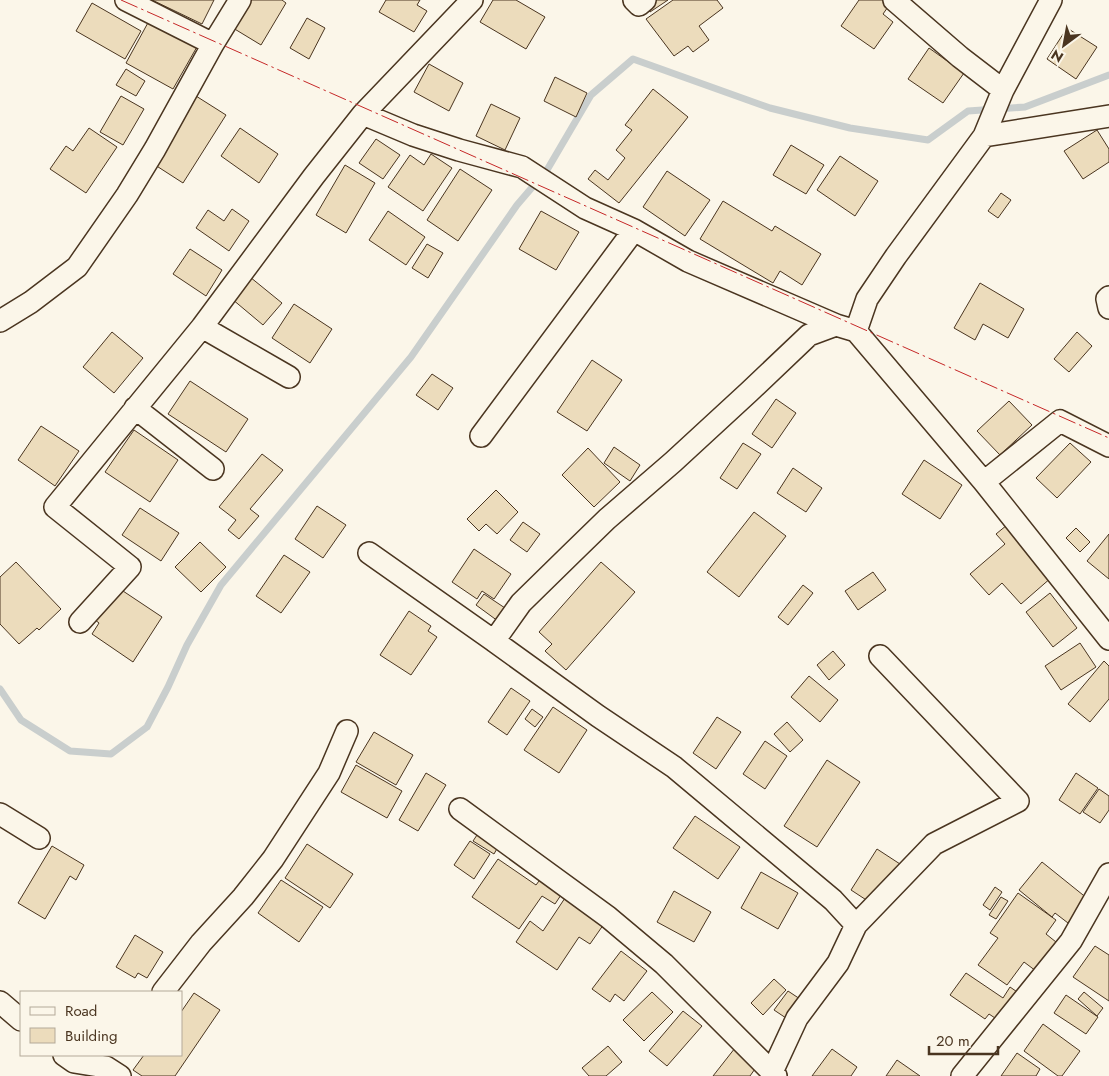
<svg xmlns="http://www.w3.org/2000/svg" width="1109" height="1076" viewBox="0 0 1109 1076" font-family="Jost,sans-serif">
	<rect width="100%" height="100%" fill="#fbf6e9"/>
	<g fill="none" stroke-linecap="round" stroke-linejoin="round">
		<path stroke="#c9cecd" stroke-width="7" d="M0,689L21,720L70,751L111,754L147,727L168,687L187,645L221,585L411,357L517,205L547,170L591,95L633,59L770,108L850,128L928,140L968,111L1025,107L1109,75"/>
	</g>
	<path fill="#ecdcbc" stroke="#4a3520" d="M152,0H214L202,24Z
		M249,0H282L286,3L261,45L233,28Z
		M386,0H420L417,5L427,11L414,32L379,12Z
		M493,0H516L545,17L526,49L480,22Z
		M646,0H668L650,12L643,2Z
		M673,0H717L723,8L699,26L709,40L693,52L688,46L674,56L646,19Z
		M859,0H884L890,4L883,14L893,22L874,49L841,26Z
		M92,3L141,31L125,59L76,31Z
		M307,18L325,28L309,59L290,48Z
		M150,19L198,45L173,89L126,63Z
		M1067,28L1097,47L1076,79L1047,59Z
		M929,48L964,73L943,103L908,79Z
		M429,64L463,83L449,111L414,92Z
		M126,69L145,81L136,96L116,85Z
		M555,77L587,93L576,117L544,101Z
		M653,89L688,117L619,203L588,179L595,170L608,180L625,158L616,150L632,130L625,125Z
		M121,96L144,109L123,145L100,132Z
		M196,96L226,115L183,183L152,163Z
		M491,104L520,118L505,150L476,136Z
		M89,128L117,147L86,193L50,169L66,146L73,151Z
		M240,128L278,154L259,183L221,156Z
		M1097,130L1109,149V162L1083,179L1064,151Z
		M376,139L400,155L383,179L359,163Z
		M791,145L824,165L806,194L773,175Z
		M431,154L452,168L423,211L388,187L410,155L424,165Z
		M840,156L878,181L855,216L817,190Z
		M345,165L375,183L346,233L316,215Z
		M460,169L492,190L458,241L427,220Z
		M667,171L710,200L685,236L643,207Z
		M1001,193L1011,200L998,218L988,211Z
		M723,201L772,231L775,226L821,254L802,285L780,271L773,283L700,239Z
		M232,209L249,221L229,251L196,228L208,210L224,221Z
		M388,211L425,237L406,265L369,240Z
		M541,211L579,232L556,270L519,249Z
		M427,244L443,253L428,278L412,268Z
		M190,249L222,270L206,296L173,274Z
		M250,277L282,303L263,325L232,299Z
		M980,283L1024,309L1008,338L983,324L975,340L954,328Z
		M294,304L332,329L310,363L272,338Z
		M112,332L143,358L114,393L83,367Z
		M1077,332L1092,346L1069,372L1054,359Z
		M592,360L622,380L587,431L557,412Z
		M432,374L453,388L438,410L416,395Z
		M190,381L248,419L226,452L168,414Z
		M776,399L796,413L772,448L752,434Z
		M1009,401L1032,425L1000,455L977,431Z
		M41,426L79,451L55,486L18,460Z
		M134,430L178,460L150,502L105,472Z
		M743,443L761,454L737,489L720,478Z
		M1070,443L1091,462L1057,498L1036,478Z
		M614,447L640,465L630,481L604,463Z
		M588,448L620,482L594,507L562,475Z
		M262,454L283,470L250,509L259,516L239,539L228,530L236,520L219,507Z
		M924,460L962,485L940,519L902,494Z
		M793,468L822,488L806,512L777,493Z
		M496,490L518,512L497,534L486,524L479,531L467,519Z
		M317,506L346,525L323,558L295,539Z
		M140,508L179,533L161,561L122,535Z
		M754,512L786,536L739,597L707,572Z
		M523,522L540,534L527,552L510,540Z
		M1007,525L1052,577L1021,604L1002,583L989,595L970,574L1005,544L996,534Z
		M1076,528L1090,542L1080,552L1066,538Z
		M1109,534V579L1087,561Z
		M200,542L226,567L201,592L175,567Z
		M474,549L511,574L494,599L482,591L477,599L452,582Z
		M284,555L310,572L281,613L256,596Z
		M16,562L61,609L39,630L37,628L19,644L0,624V577Z
		M601,562L635,592L566,670L545,651L552,644L539,632Z
		M873,572L886,590L858,610L845,591Z
		M111,583L162,617L133,662L92,634L99,623L90,616Z
		M803,585L813,593L788,625L778,617Z
		M1050,593L1077,628L1053,647L1026,612Z
		M484,594L511,612L502,624L476,605Z
		M409,611L431,626L428,631L437,637L411,675L380,655Z
		M1080,643L1096,667L1061,690L1045,666Z
		M833,651L845,665L829,680L817,665Z
		M1104,661L1109,666V699L1090,722L1068,704Z
		M809,676L838,700L820,722L791,697Z
		M511,688L530,701L507,735L488,722Z
		M553,707L587,730L559,773L524,750Z
		M532,709L543,717L535,727L525,719Z
		M717,717L741,732L716,769L693,753Z
		M787,722L803,740L790,752L774,734Z
		M374,732L413,755L396,785L356,762Z
		M765,741L787,756L765,789L743,774Z
		M827,760L860,782L817,847L784,826Z
		M356,765L402,791L387,818L341,792Z
		M426,773L446,785L418,831L399,820Z
		M1076,773L1098,788L1080,814L1059,800Z
		M1099,789L1109,796V810L1100,823L1083,812Z
		M695,816L740,847L718,879L673,848Z
		M479,832L499,845L494,854L473,841Z
		M470,841L490,854L474,879L454,865Z
		M307,844L353,874L330,908L285,878Z
		M52,846L84,865L76,880L70,876L45,919L18,903Z
		M877,849L900,864L874,905L851,890Z
		M498,859L536,885L542,877L563,892L555,904L542,896L519,929L472,897Z
		M1042,862L1088,899L1068,923L1055,913L1052,917L1019,890Z
		M761,872L798,893L778,929L741,908Z
		M281,880L323,907L299,942L258,913Z
		M995,887L1002,892L990,910L983,905Z
		M674,891L711,912L694,942L657,922Z
		M1018,893L1056,920L1046,934L1056,942L1036,971L1024,962L1007,985L978,965L998,938L990,933Z
		M567,895L606,921L590,944L579,937L557,970L516,942L530,921L543,931Z
		M1001,897L1008,901L996,919L989,915Z
		M135,935L163,952L147,978L138,973L135,978L116,967Z
		M1095,946L1109,955V1001L1073,977Z
		M621,951L647,971L624,1001L615,994L610,1002L592,989Z
		M966,973L1003,998L1010,987L1023,996L1004,1024L989,1014L985,1019L950,995Z
		M774,979L786,990L763,1015L751,1003Z
		M788,991L806,1003L792,1022L774,1010Z
		M652,992L673,1012L644,1041L623,1020Z
		M1084,992L1103,1008L1097,1016L1078,999Z
		M194,993L220,1010L175,1076H142L133,1070L144,1055H181V1012Z
		M1066,995L1098,1017L1086,1034L1054,1013Z
		M683,1011L702,1026L667,1066L649,1051Z
		M1043,1024L1080,1051L1062,1076H1058L1024,1051Z
		M608,1046L622,1062L606,1076H589L582,1068Z
		M735,1048L757,1066L750,1076H713Z
		M832,1049L857,1067L851,1076H812Z
		M1017,1053L1040,1069L1036,1076H1001Z
		M897,1060L920,1076H886Z"/>
	<g fill="none" stroke-linecap="round" stroke-linejoin="round">
		<defs>
			<path id="minor" d="M126,0L213,44
				M634,0L639,5L645,0
				M894,0L960,57L1003,90
				M1051,0L1003,90L984,136L896,256L867,299L856,331L984,482L1109,639
				M363,114L472,0
				M984,136L1109,116
				M1109,297L1107,299L1109,308
				M0,321L31,302L77,267L127,195L155,149L213,44L240,0
				M202,327L289,377
				M135,408L213,469
				M481,436L634,230
				M984,482L1060,421L1109,446
				M369,553L494,641
				M80,622L130,567L55,507L202,327L314,176L363,114L413,135L459,150L522,167L585,208L634,230L688,261L836,325
				M460,809L608,917L664,964L776,1076
				M0,814L39,838
				M856,925L934,844L1018,801L880,656
				M163,992L201,943L243,897L273,859L329,773L347,731
				M0,1002L21,1020
				M64,1055L74,1062L106,1067L120,1076
				M772,1072L797,1018L838,963L856,925L833,900L674,767L598,716L494,641L521,603L570,555L607,519L673,462L749,392L809,335L836,325L856,331
				M962,1076L1071,941L1109,874"/>
		</defs>
		<use href="#minor" stroke="#4a3520" stroke-width="24"/>
		<use href="#minor" stroke="#fbf6e9" stroke-width="21"/>
		<path stroke="#c62828" stroke-width="1" stroke-dasharray="18 4 2.5 4" stroke-linecap="butt" d="M121,0L1109,438"/>
	</g>
	<rect x="20" y="991" width="162" height="65" fill="#fbf6e9" stroke="#b4a999"/>
	<rect x="30" y="1007" width="25" height="8" fill="#fbf6e9" stroke="#b4a999"/>
	<text x="65" y="1016" font-size="15" fill="#4a3520">Road</text>
	<rect x="30" y="1028" width="25" height="15" fill="#ecdcbc" stroke="#b4a999"/>
	<text x="65" y="1041" font-size="15" fill="#4a3520">Building</text>
	<g transform="translate(1064 45) rotate(212)" stroke="#fbf6e9" stroke-width="4" paint-order="stroke">
	<path d="M0-4L9 19L0 12L-9 19Z" fill="#4a3520"/>
	<text y="-8" font-size="14" font-weight="bold" text-anchor="middle" fill="#4a3520">N</text>
	</g>
	<path d="M929 1046v8h69v-8" fill="none" stroke="#4a3520" stroke-width="2.5"/>
	<text x="936" y="1046" font-size="15" fill="#4a3520" stroke="#fbf6e9" stroke-width="4" paint-order="stroke">20 m</text>
</svg>
